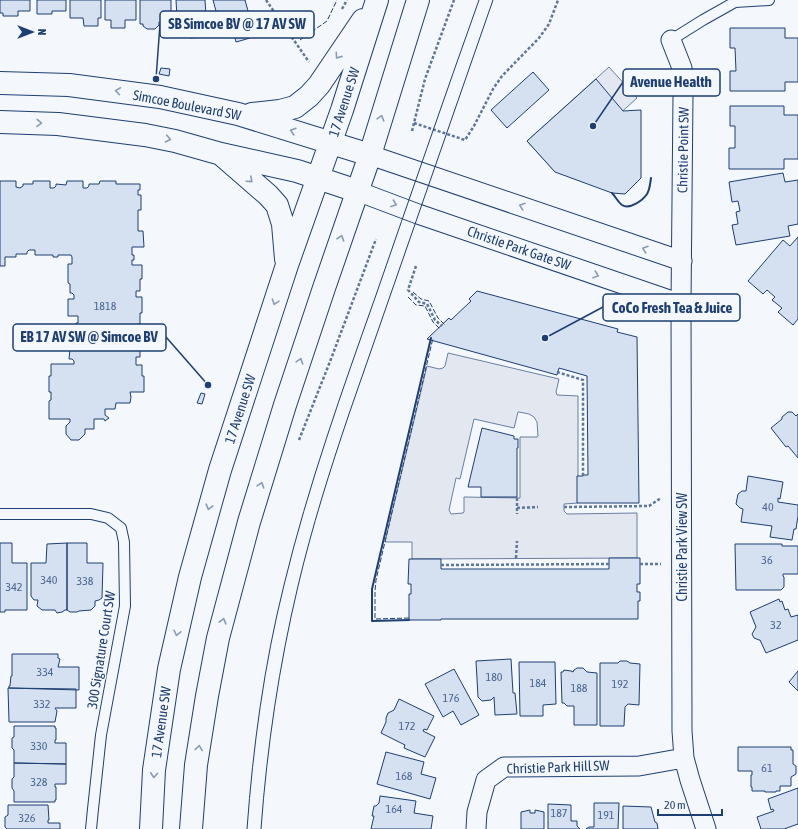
<svg xmlns="http://www.w3.org/2000/svg" width="798" height="829" viewBox="0 0 798 829" font-family="'Asap Condensed',sans-serif">
	<rect width="100%" height="100%" fill="#f4f7fb"/>
	<path fill="#e3e8f0" stroke="#687fa3" fill-rule="evenodd" d="M609,67L637,98L555,172L527,141Z
		M448,353L559,379L556,392L557,395L578,396V503L564,504V511L567,514L637,513V558L412,559V542H385L427,366L439,369L443,368L445,366ZM518,412H519L529,414L534,417L537,422L538,436L537,437H520V498L464,497V512L463,513L451,514L449,510L456,478L460,479L474,419L514,428Z"/>
	<path fill="#d5e0f0" stroke="#1d3f73" d="M0,0H30V11H18V16H3V13H0Z
		M37,0H66V11H52V14H37Z
		M70,0H101V18H98V26H84L83,18H70Z
		M105,0H136V20H125V28H111V20H105Z
		M140,0H171V22H159V25L155,29H147L143,26V24H140Z
		M176,0H205L207,33H203V37L190,38L189,34L178,35Z
		M213,0H245L253,29L248,30L250,38L236,42L234,34L223,37Z
		M730,28H785V38H798V82H785V91H730V71H736L735,48H730Z
		M161,68L170,69L169,76L159,74Z
		M533,72L549,90L507,128L491,110Z
		M596,79L623,111L641,110V178L625,194L612,193L555,172L527,141Z
		M730,106H784V115H798V159H784V169H729V148H735V126H730Z
		M783,173L785,182L798,180V224L788,226L790,236L736,245L732,225L738,224L736,212L740,211L738,201L732,202L729,182Z
		M0,181H16V187L20,188L23,186V184H33V181H50V188H54L56,186V184L66,185L67,181H83V188H87L89,186V184H99L100,181H116V184H140V190H138V195H141V210H138V231H143L144,247H132V255H134V260H132V265H142V279H140V291H136V297H142V313H140V324H137L136,330H142L143,346H140V357H136V365H142V376H144V392H130L131,397L130,403H116L115,409H105V415L109,418L105,421L104,419H94V429H85V434L79,440H71L66,434V426L70,422V419H49V401L51,400V392H49V376H51V364H74V361L72,359H69L70,349L67,348V332H78V328H76V323H78V316H68V299H74V295L72,293H70V284L68,283V264H72V257L71,255H58V257H53V255H35V250H29L27,252V254H16V257H5V266H0Z
		M798,237V319L793,325L778,312L782,308L772,300L775,297L767,290L763,294L748,281L783,240L790,246Z
		M477,291L618,329L617,332L637,337L639,503H577V476H583V475H588L587,376L559,368L557,375L427,339L449,318L451,320L471,301L469,299Z
		M201,393L205,394L202,404L197,403Z
		M788,412H792L796,416L798,414V458L788,446L786,447L771,428L782,419V417Z
		M482,428L514,436V439H518V448H517V497H481V487H468Z
		M748,476L783,482L780,499L778,498V502L798,505V516L796,529H794L792,540L770,537L772,526L741,522L743,509L740,508L736,504L738,494L742,491H746Z
		M0,543H12V563H27V610H5V612H0Z
		M67,543V610H65L62,612L57,613L55,610H42L37,606L38,600H34L31,596V563H46L47,544Z
		M67,543H87V563H103L102,598L99,600L95,601V606L91,610L79,611L77,612H70L67,610Z
		M735,544H782V546H798V574H783V576L784,577V587L781,590H736Z
		M609,558H640V584H637V592H640V601H638V619H441V620H409V594H411V584H408L409,559H441V569H609Z
		M779,599L780,602L782,601L785,610L788,609L791,617L798,615V640L766,653L760,640H759L754,638L752,634L756,627L750,612Z
		M12,654H58V658L60,659L58,667H79V690L9,688V686H10L11,676H12Z
		M511,659L513,693H515L517,714L495,715L494,697L491,700L482,701L478,697L476,661Z
		M620,661H627L630,663L640,664L639,705L628,704L625,707L624,726H600V663H618Z
		M519,662H555L556,704L543,705V716H520Z
		M577,668H583L587,672L597,673V725H574V706H567L564,703H562L561,672H563L564,670L571,671L573,672L574,670Z
		M454,669L479,715L461,725L453,711L443,717L425,684Z
		M798,671V691L789,682Z
		M8,688L76,689V708H55L57,711L55,722H9Z
		M399,699L434,716L427,730L424,729L423,731L435,737L425,757L404,748L405,745L381,733L386,722V718L388,713L394,710Z
		M14,726H55V728H56V740H55V743H66V764L14,763V750L12,748V738L14,737Z
		M738,747H791V750H793V764L796,766V774L791,777V786H780V791H776V792H765V791H752V787H751V775H752V771H738Z
		M386,752L424,762L421,774L436,778L430,799L377,784Z
		M14,763L66,764V784H55V787H56V800H55V802H14V791L12,788V779L14,777Z
		M798,788V824L784,829H761L757,817L774,811L773,809L771,810L768,799Z
		M380,796L416,801L414,813L433,816L431,829H371L374,816H372L374,806H376L379,803Z
		M594,803H619L618,829H586L589,827H594Z
		M548,804L571,805V821H577V826L580,829H548Z
		M8,805H48L49,820H48V823H60V829H7L5,827V817L8,815Z
		M623,806L651,807L655,822L657,823L658,829H623Z
		M530,810V813H535V810L544,812V829H521V812Z"/>
	<g fill="none" stroke-linecap="round" stroke-linejoin="round">
		<defs>
			<path id="lane" d="M671,40L703,20L735,2L769,0
				M0,514H91L108,518L121,528L124,542L125,606L101,735L93,809L91,829"/>
			<path id="street" d="M671,40L682,68L683,95L681,304L682,731L684,758L690,780L706,829
				M370,155L682,261
				M357,191L418,214L681,304
				M476,829L477,812L486,780L504,767L639,766L684,758"/>
			<path id="secondary" d="M0,83L69,85L160,97L238,114L370,155
				M252,114L280,111L295,107L309,96L319,85L363,20
				M0,122L58,124L145,135L175,141L221,154L297,171L357,191
				M223,156L268,195L277,205L283,224L286,259
				M151,829L154,770L169,669L190,577L220,470L287,265L342,110L377,0
				M191,829L196,765L207,696L218,638L249,522L285,405L324,288L370,155L418,0"/>
		</defs>
		<use href="#lane" stroke="#1d3f73" stroke-width="12"/>
		<use href="#street" stroke="#1d3f73" stroke-width="21"/>
		<use href="#secondary" stroke="#1d3f73" stroke-width="24"/>
		<path stroke="#5e769c" stroke-width="2.5" stroke-dasharray="3 2" stroke-linecap="butt" d="M266,0L309,62
			M342,9L347,0
			M414,123L465,140L474,126L493,89L502,76L539,38L549,24L558,0
			M412,131L425,79L454,0
			M416,266L408,290L419,302L427,304L435,320L442,326
			M557,372L583,380V476
			M299,440L331,359L376,239
			M517,498V514
			M564,507L649,506L661,498
			M517,508L538,507
			M516,558L517,541
			M640,564H661
			M441,565L609,564"/>
		<use href="#lane" stroke="#f4f7fb" stroke-width="10"/>
		<use href="#street" stroke="#f4f7fb" stroke-width="19"/>
		<use href="#secondary" stroke="#f4f7fb" stroke-width="22"/>
		<path stroke="#1d3f73" stroke-width="1" d="M247,829C253,747 264,665 284,585C308,486 342,391 376,295C410,197 444,98 479,0
			M261,829C267,747 279,666 298,586C312,527 330,470 349,414L493,0"/>
		<path stroke="#1d3f73" stroke-width="1" stroke-dasharray="5 2" stroke-linecap="butt" d="M300,40L327,21L337,0
			M413,292L421,299L429,301L438,318L445,325
			M408,297L416,305L425,306L433,322L440,329
			M409,618L375,619V591L376,580L433,338"/>
		<path stroke="#1d3f73" stroke-width="2" d="M612,193C615,196 618,202 622,205C630,210 643,200 647,194C650,189 650,184 651,178
			M409,620L372,621V589L431,338"/>
	</g>
	<defs><path id="oneway-chevron" d="M-2-3.5L2.5 0L-2 3.5" fill="none" stroke-width="1.6" stroke-linecap="round" stroke-linejoin="round"/></defs>
	<g stroke="#889bb7">
		<use href="#oneway-chevron" transform="translate(338 56) rotate(125)"/>
		<use href="#oneway-chevron" transform="translate(118 91) rotate(-172)"/>
		<use href="#oneway-chevron" transform="translate(381 118) rotate(-73)"/>
		<use href="#oneway-chevron" transform="translate(39 123) rotate(2)"/>
		<use href="#oneway-chevron" transform="translate(293 131) rotate(-163)"/>
		<use href="#oneway-chevron" transform="translate(168 139) rotate(12)"/>
		<use href="#oneway-chevron" transform="translate(250 180) rotate(42)"/>
		<use href="#oneway-chevron" transform="translate(394 204) rotate(20)"/>
		<use href="#oneway-chevron" transform="translate(522 206) rotate(-161)"/>
		<use href="#oneway-chevron" transform="translate(341 238) rotate(-71)"/>
		<use href="#oneway-chevron" transform="translate(645 249) rotate(-161)"/>
		<use href="#oneway-chevron" transform="translate(596 275) rotate(19)"/>
		<use href="#oneway-chevron" transform="translate(275 302) rotate(108)"/>
		<use href="#oneway-chevron" transform="translate(300 361) rotate(-72)"/>
		<use href="#oneway-chevron" transform="translate(261 485) rotate(-72)"/>
		<use href="#oneway-chevron" transform="translate(209 507) rotate(105)"/>
		<use href="#oneway-chevron" transform="translate(223 621) rotate(-75)"/>
		<use href="#oneway-chevron" transform="translate(177 633) rotate(103)"/>
		<use href="#oneway-chevron" transform="translate(199 748) rotate(-81)"/>
		<use href="#oneway-chevron" transform="translate(154 775) rotate(94)"/>
	</g>
	<g text-anchor="middle" stroke-width="3" stroke-linejoin="round" paint-order="stroke">
		<g font-size="12" fill="#4b6792">
			<text x="105" y="310">1818</text>
			<text x="768" y="511">40</text>
			<text x="767" y="564">36</text>
			<text x="49" y="584">340</text>
			<text x="85" y="585">338</text>
			<text x="14" y="591">342</text>
			<text x="776" y="629">32</text>
			<text x="45" y="676">334</text>
			<text x="494" y="681">180</text>
			<text x="538" y="687">184</text>
			<text x="620" y="688">192</text>
			<text x="579" y="692">188</text>
			<text x="451" y="702">176</text>
			<text x="42" y="708">332</text>
			<text x="407" y="730">172</text>
			<text x="39" y="750">330</text>
			<text x="767" y="772">61</text>
			<text x="404" y="780">168</text>
			<text x="39" y="786">328</text>
			<text x="394" y="813">164</text>
			<text x="559" y="817">187</text>
			<text x="606" y="819">191</text>
			<text x="27" y="822">326</text>
		</g>
		<g font-size="14" fill="#1d3f73" stroke="#f4f7fb">
			<text transform="translate(344 102) rotate(-72)" y="5">17 Avenue SW</text>
			<text transform="translate(187 105) rotate(11)" y="5">Simcoe Boulevard SW</text>
			<text transform="translate(683 150) rotate(-89)" y="5">Christie Point SW</text>
			<text transform="translate(519 248) rotate(19)" y="5">Christie Park Gate SW</text>
			<text transform="translate(240 409) rotate(-72)" y="5">17 Avenue SW</text>
			<text transform="translate(682 547) rotate(-90)" y="5">Christie Park View SW</text>
			<text transform="translate(101 650) rotate(-81)" y="5">300 Signature Court SW</text>
			<text transform="translate(161 722) rotate(-82)" y="5">17 Avenue SW</text>
			<text transform="translate(558 767) rotate(-2)" y="5">Christie Park Hill SW</text>
		</g>
	</g>
	<path fill="none" stroke="#1d3f73" stroke-width="1.5" d="M156 79L160 24M593 126L623 82M545 338L603 307M208 385L166 337"/>
	<g fill="#1d3f73" stroke="#f4f7fb" stroke-width="1.5">
		<circle cx="156" cy="79" r="4"/>
		<circle cx="593" cy="126" r="4"/>
		<circle cx="545" cy="338" r="4"/>
		<circle cx="208" cy="385" r="4"/>
	</g>
	<g fill="#f4f7fb" stroke="#1d3f73" stroke-width="1.5">
		<rect x="160" y="11" width="154" height="27" rx="4"/>
		<rect x="623" y="69" width="97" height="27" rx="4"/>
		<rect x="603" y="294" width="137" height="27" rx="4"/>
		<rect x="13" y="324" width="153" height="27" rx="4"/>
	</g>
	<g font-size="15" text-anchor="middle" font-weight="bold" fill="#1d3f73">
		<text x="237" y="29">SB Simcoe BV @ 17 AV SW</text>
		<text x="671" y="87">Avenue Health</text>
		<text x="672" y="313">CoCo Fresh Tea &amp; Juice</text>
		<text x="89" y="342">EB 17 AV SW @ Simcoe BV</text>
	</g>
	<g transform="translate(32 32) rotate(90)" stroke="#f4f7fb" stroke-width="3" paint-order="stroke">
	<path d="M0-3L7 15L0 10L-7 15Z" fill="#1d3f73"/>
	<text y="-6" font-size="11" font-weight="bold" text-anchor="middle" fill="#1d3f73">N</text>
	</g>
	<path d="M658 809v6h64v-6" fill="none" stroke="#1d3f73" stroke-width="2"/>
	<text x="664" y="809" font-size="12" fill="#1d3f73" stroke="#f4f7fb" stroke-width="3" paint-order="stroke">20 m</text>
</svg>
